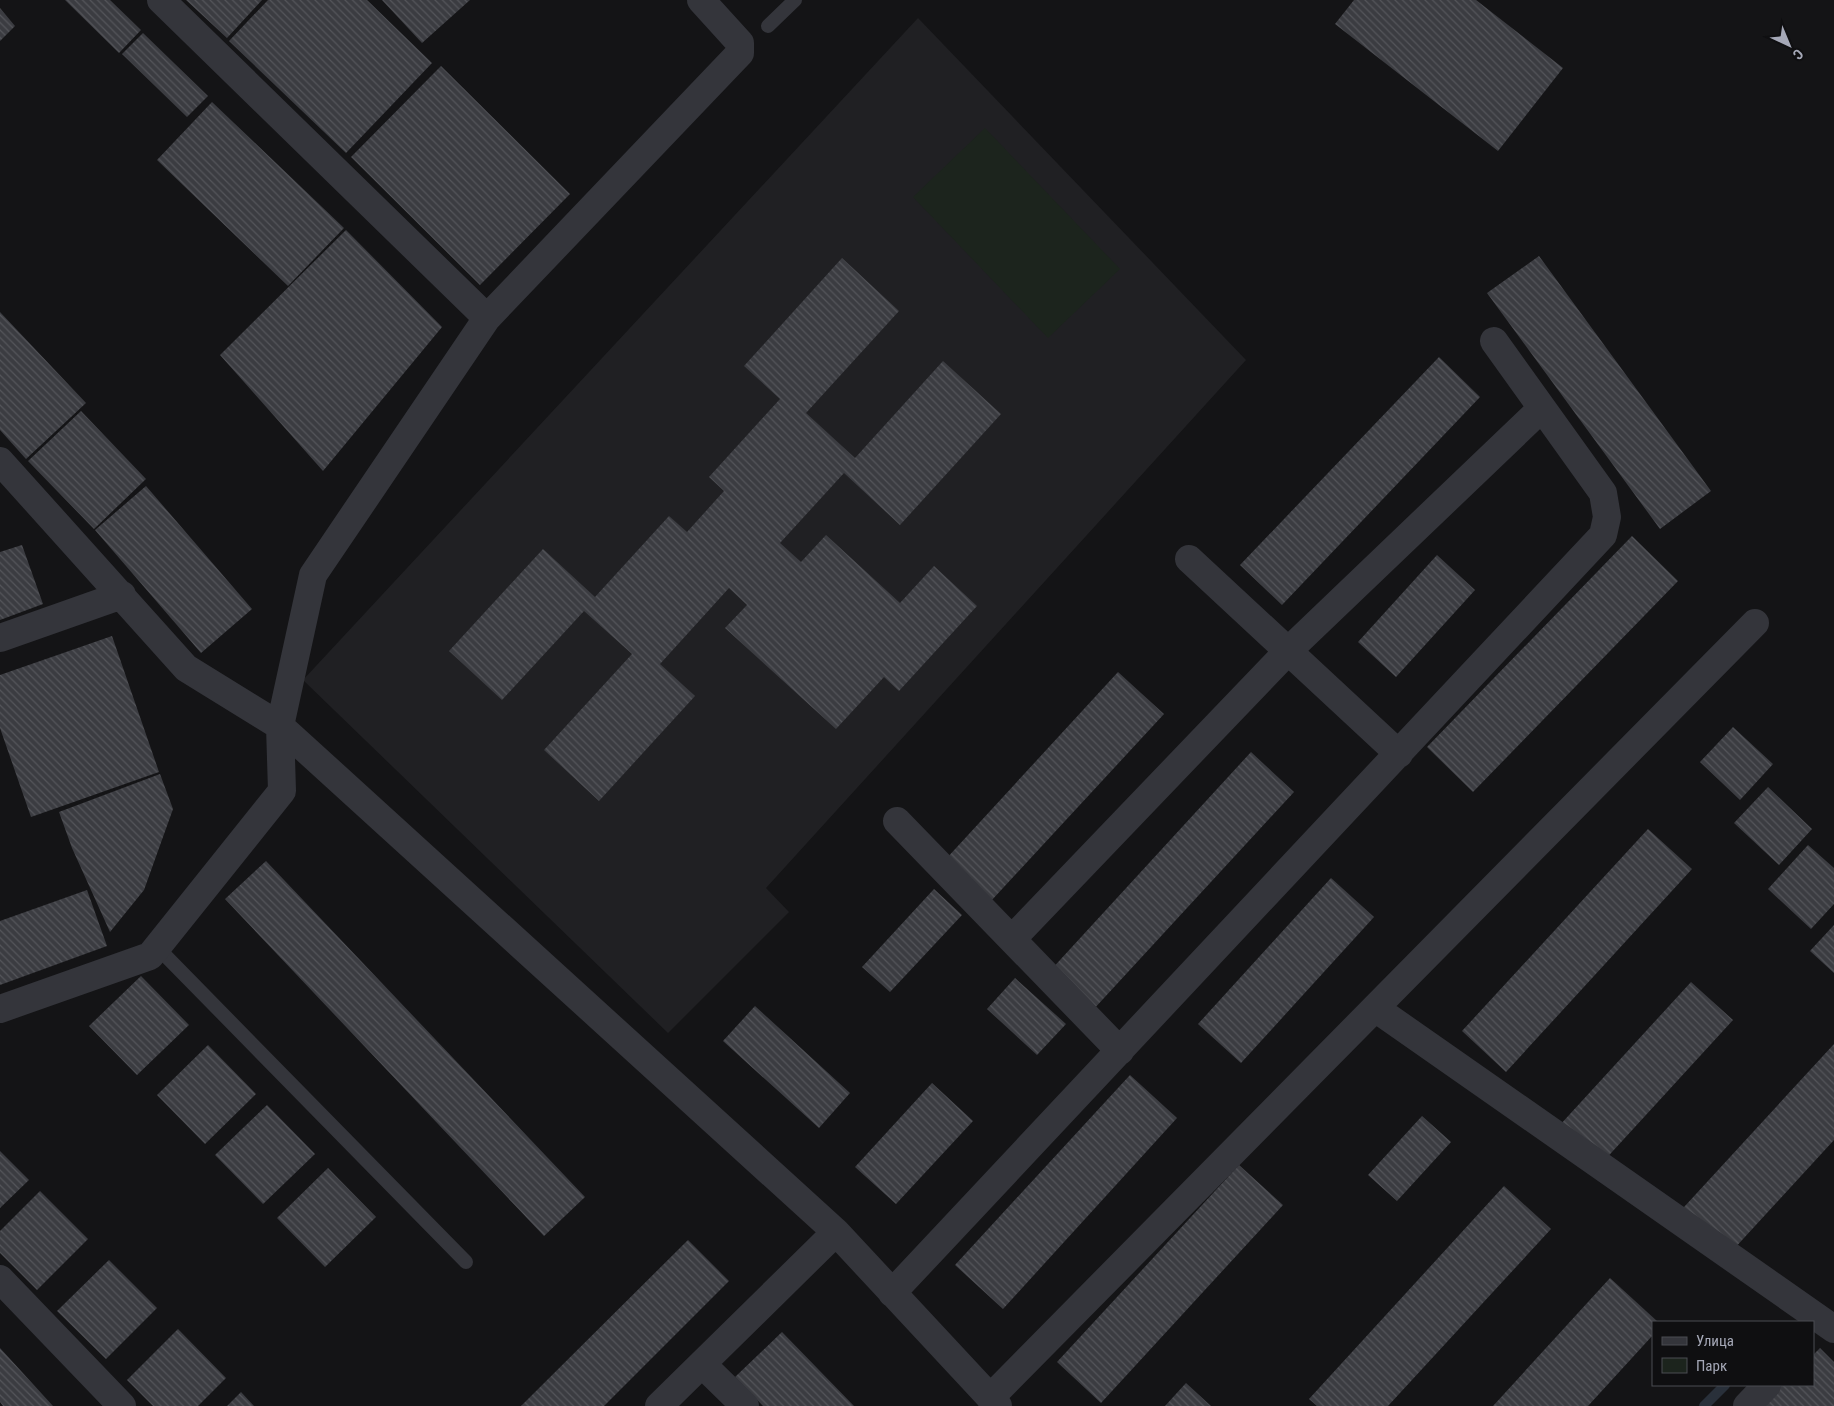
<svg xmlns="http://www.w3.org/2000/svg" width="1834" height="1406" viewBox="0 0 1834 1406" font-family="'Roboto Condensed',sans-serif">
	<defs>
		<pattern id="building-back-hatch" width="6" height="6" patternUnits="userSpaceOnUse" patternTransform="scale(1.25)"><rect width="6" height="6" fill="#3b3c41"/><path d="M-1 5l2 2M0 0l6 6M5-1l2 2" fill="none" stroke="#54555a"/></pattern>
	</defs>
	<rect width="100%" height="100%" fill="#141416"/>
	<path fill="#202023" d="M918,18L1246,360L766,888L789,912L668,1033L303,680Z"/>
	<path fill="#1c241d" d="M985,128L1120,269L1048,338L913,197Z"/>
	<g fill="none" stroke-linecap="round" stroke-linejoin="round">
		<path stroke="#29303a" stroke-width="10" d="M1704,1406L1725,1385"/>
	</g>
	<path fill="url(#building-back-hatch)" d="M65,0H110L141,30L119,53Z
		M186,0H262L227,38Z
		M268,0H367L432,63L346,153L229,41Z
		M382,0H470L422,43Z
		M1354,0H1476L1563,68L1498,151L1335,24Z
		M0,8L15,26L0,41Z
		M143,33L208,96L187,117L122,54Z
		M441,66L570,194L480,285L351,157Z
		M212,102L344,228L288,286L157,160Z
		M346,230L442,327L323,471L220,355Z
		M1539,256L1711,491L1660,529L1487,293Z
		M842,258L899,311L806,413L855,458L943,361L1001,414L900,525L844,473L780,543L801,562L826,535L900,603L934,566L977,606L899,691L884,677L836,729L725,628L747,605L729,588L660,664L695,696L599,801L544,750L632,654L584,611L502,700L449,651L543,549L595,597L669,516L687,532L724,491L709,477L780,399L744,366Z
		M0,312L86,403L26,459L0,430Z
		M1439,357L1480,397L1282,605L1240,565Z
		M81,411L146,479L94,529L28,461Z
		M146,486L252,609L201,653L95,530Z
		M1632,536L1678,581L1473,792L1427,747Z
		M22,545L43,604L0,620V552Z
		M1437,555L1475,590L1396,677L1358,642Z
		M112,636L159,772L31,817L0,728V675Z
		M1118,672L1164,714L991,901L945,860Z
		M1733,727L1773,764L1740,800L1700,762Z
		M1251,752L1294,792L1092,1011L1049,972Z
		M160,774L173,809L144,890L110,932L72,848L59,812Z
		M1768,787L1812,829L1779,865L1734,823Z
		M1648,829L1692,869L1506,1072L1462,1031Z
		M1808,845L1834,868V904L1811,929L1768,889Z
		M266,861L585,1197L544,1236L225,899Z
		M1331,878L1374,917L1241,1063L1198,1024Z
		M934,889L962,915L890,992L862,967Z
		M87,890L107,946L0,985V921Z
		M1834,925V973L1810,951Z
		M141,976L189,1025L137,1075L89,1026Z
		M1015,978L1066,1024L1037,1055L987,1009Z
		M1691,982L1733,1020L1601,1164L1559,1126Z
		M755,1006L850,1093L819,1128L723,1041Z
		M1834,1044V1140L1721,1263L1673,1219Z
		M208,1045L256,1094L205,1144L157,1095Z
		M1130,1075L1177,1118L1003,1309L955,1265Z
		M932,1083L973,1121L896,1204L855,1167Z
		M267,1105L315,1154L263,1204L215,1155Z
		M1422,1116L1451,1142L1397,1201L1368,1175Z
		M0,1151L29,1180L0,1208Z
		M1239,1165L1283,1205L1101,1403L1057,1362Z
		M328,1168L376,1217L325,1267L277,1218Z
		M1504,1186L1551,1229L1388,1406H1317L1309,1399Z
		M40,1191L88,1239L37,1290L0,1253V1231Z
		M688,1240L729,1281L604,1406H521Z
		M109,1260L157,1308L106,1359L57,1311Z
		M1610,1278L1658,1322H1653V1335L1588,1406H1493Z
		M178,1329L226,1378L198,1406H153L127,1380Z
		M782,1332L854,1406H763L735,1377Z
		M0,1348L53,1406H3L0,1402Z
		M1820,1348L1834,1362V1406H1761L1782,1385H1813V1355Z
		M1186,1383L1211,1406H1165Z
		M241,1392L254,1406H227Z"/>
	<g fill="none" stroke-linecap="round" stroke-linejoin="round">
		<path stroke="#34353b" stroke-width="14" d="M768,26L795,0
			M157,947L466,1262"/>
		<path stroke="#34353b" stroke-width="28" d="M161,0L487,318
			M0,461L186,668L280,726L836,1232L998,1406
			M1189,559L1399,754
			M0,638L122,595
			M897,821L1120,1051
			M1012,939L1288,651L1542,408
			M1375,1008L1834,1329
			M0,1009L150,956L282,791L280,726L313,575L487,318L740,53V43L701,0
			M0,1279L122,1406
			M892,1293L1603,535L1607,517L1603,493L1494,341
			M702,1364L745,1406
			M990,1398L1755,623
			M659,1406L836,1232
			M1747,1406L1767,1385"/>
	</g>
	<rect x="1652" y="1321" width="162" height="65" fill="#0f0f11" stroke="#4b4c53"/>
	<rect x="1662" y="1337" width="25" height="8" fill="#34353b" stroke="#4b4c53"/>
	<text x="1696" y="1346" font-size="15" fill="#a5a8b7">Улица</text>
	<rect x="1662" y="1358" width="25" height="15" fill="#1c241d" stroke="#4b4c53"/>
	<text x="1696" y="1371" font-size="15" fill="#a5a8b7">Парк</text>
	<g transform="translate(1789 45) rotate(136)" stroke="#0f0f11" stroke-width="4" paint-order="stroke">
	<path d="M0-4L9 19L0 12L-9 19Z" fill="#a5a8b7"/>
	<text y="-8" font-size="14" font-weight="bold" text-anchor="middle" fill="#a5a8b7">С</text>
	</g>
</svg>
